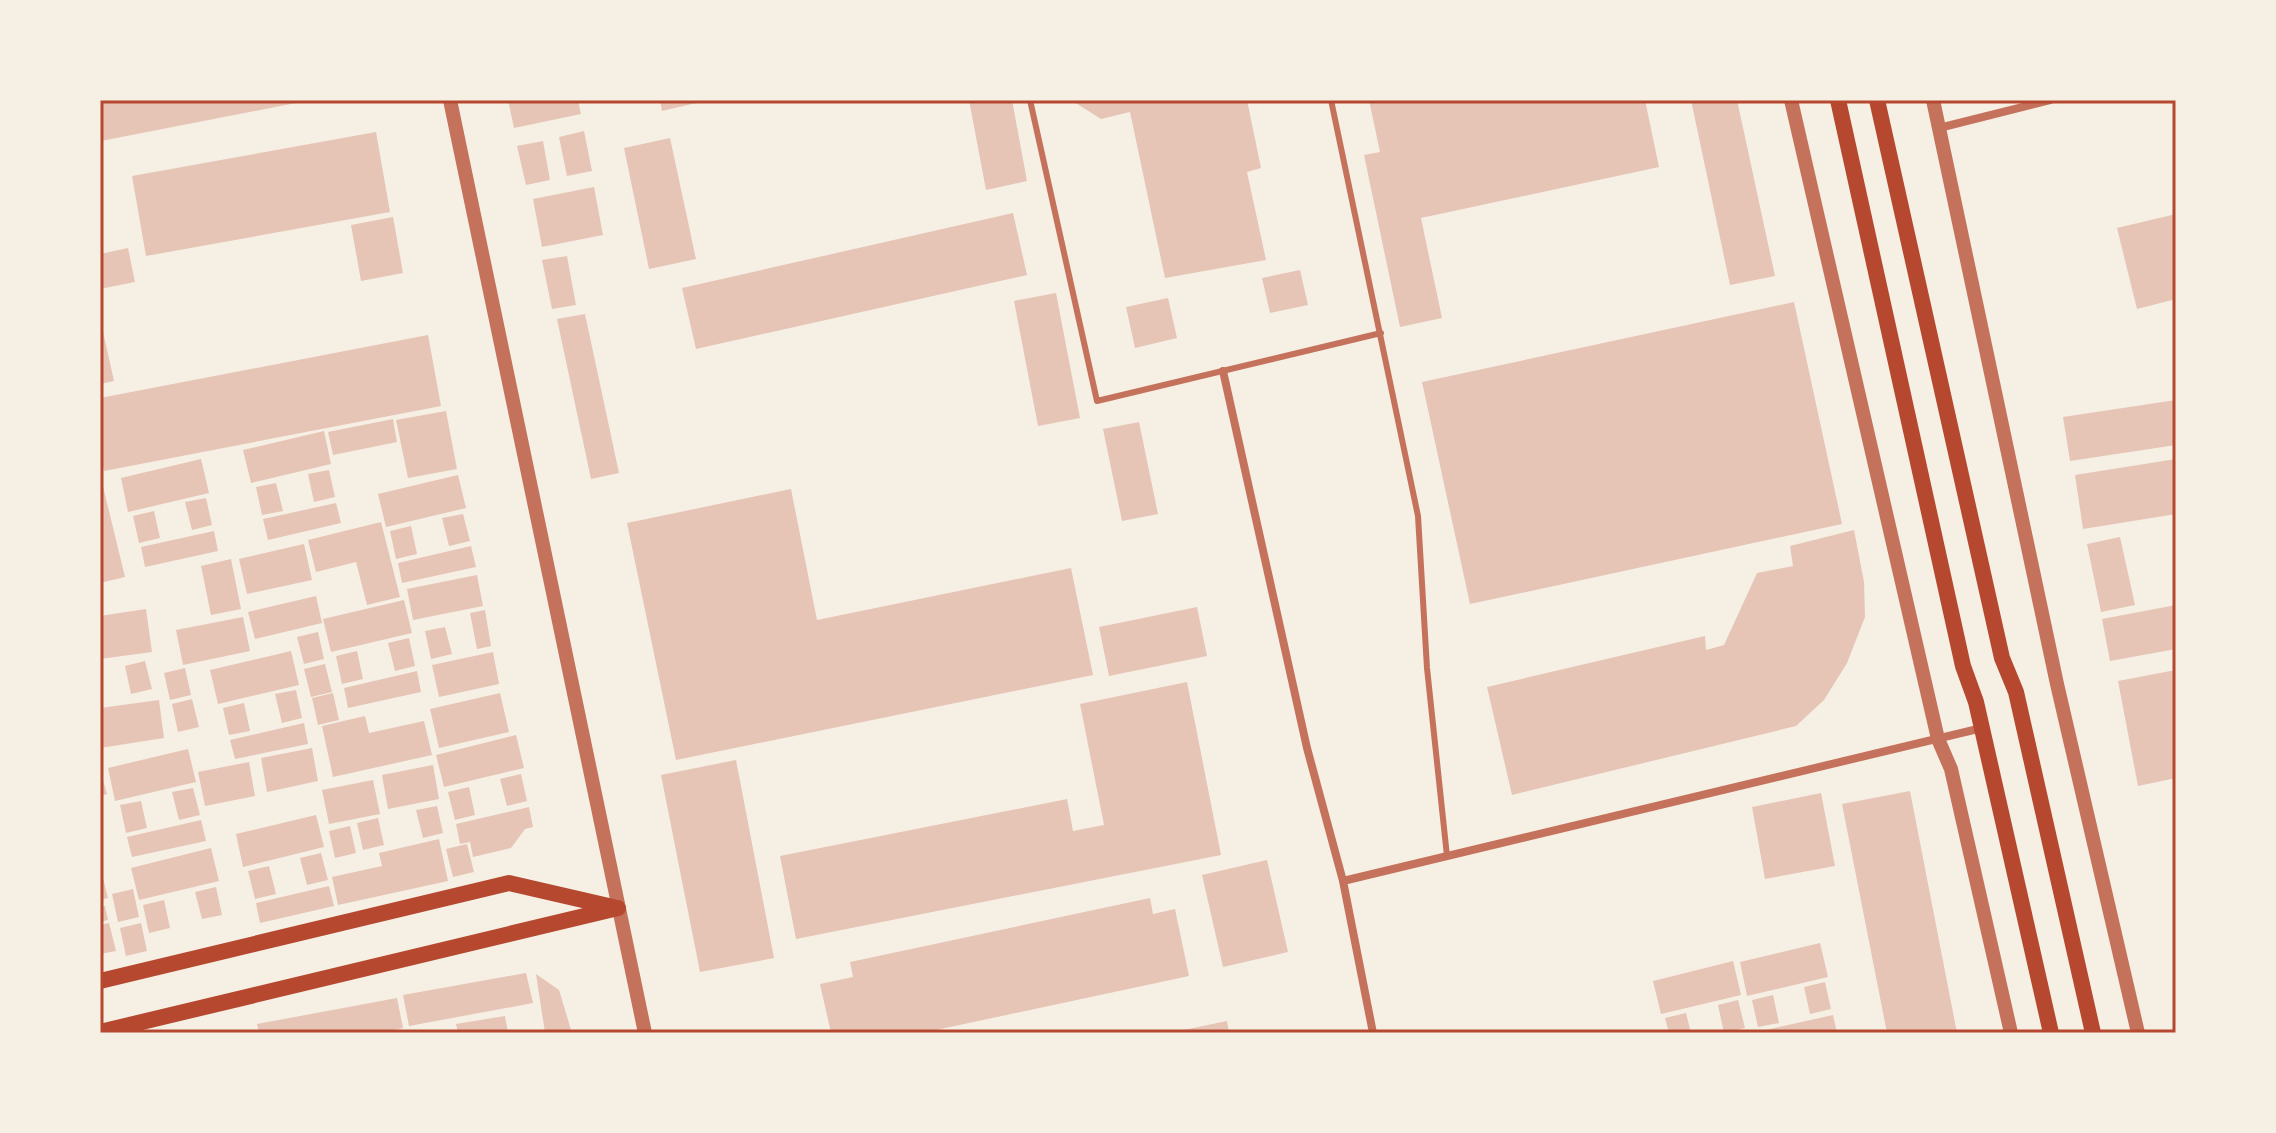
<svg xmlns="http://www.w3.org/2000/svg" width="2276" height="1133" viewBox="0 0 2276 1133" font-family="Inter,sans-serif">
	<rect width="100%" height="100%" fill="#f6efe4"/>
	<path fill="#e6c5b7" d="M100,100H306V101L101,141Z
		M508,100H578L581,114L514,128Z
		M660,100H705V101L662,111Z
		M969,100H1012L1027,181L986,190Z
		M1071,100H1247L1261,168L1247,172L1266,260L1165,278L1130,112L1101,119Z
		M1369,100H1645L1659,167L1421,218L1442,318L1400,327L1364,155L1380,152Z
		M1691,100H1737L1775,276L1730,285Z
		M584,131L592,171L567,176L559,137Z
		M376,132L390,212L146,256L132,176Z
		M670,138L696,259L649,269L624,148Z
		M543,141L550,180L526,185L517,146Z
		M594,187L603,235L542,247L533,199Z
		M1013,213L1027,275L696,349L682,288Z
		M2176,214V299L2137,309L2117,228Z
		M393,217L403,273L361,281L351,225Z
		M128,248L135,282L100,289V254Z
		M567,256L576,305L552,309L542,260Z
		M1300,270L1308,305L1270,313L1262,278Z
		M1056,293L1080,418L1038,426L1014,301Z
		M1168,298L1177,338L1135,348L1126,307Z
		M1794,302L1842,524L1470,604L1422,382Z
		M585,314L619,473L591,479L557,319Z
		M100,318L114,381L100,384Z
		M428,335L441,406L104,471L100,449V398Z
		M2176,400V445L2070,461L2063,417Z
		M446,411L457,469L408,478L396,420Z
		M393,419L397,442L333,455L328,432Z
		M1139,422L1158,514L1122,521L1103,429Z
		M324,431L331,464L251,483L243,450Z
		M201,459L209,493L128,512L121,478Z
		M2176,459V514L2083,529L2075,475Z
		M329,470L335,497L314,502L308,474Z
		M100,474L125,577L100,583Z
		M458,475L466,508L386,527L378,494Z
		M276,483L283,511L262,515L256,487Z
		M791,489L817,620L1071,568L1093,675L676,760L627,523Z
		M206,498L212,525L192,530L185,502Z
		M336,503L341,523L268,540L263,519Z
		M154,511L160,538L139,543L133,516Z
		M463,514L470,541L449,546L442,518Z
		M381,522L400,597L367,605L356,562L316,572L308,540Z
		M411,526L417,554L396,559L390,531Z
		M1854,530L1864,582L1865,617L1847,663L1824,700L1796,726L1512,795L1487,687L1705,636L1706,650L1724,645L1757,573L1793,566L1790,546Z
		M214,531L218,551L145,567L141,547Z
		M2120,537L2135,605L2101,612L2087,544Z
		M304,544L312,580L247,594L239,559Z
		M471,546L476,567L402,583L398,563Z
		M231,559L241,609L211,615L201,566Z
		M477,575L483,606L413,620L407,589Z
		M316,596L322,623L255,639L248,612Z
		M404,600L412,633L331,652L323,619Z
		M2176,605V649L2110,661L2102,619Z
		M1197,607L1207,656L1109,676L1099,627Z
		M146,609L152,652L100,659V616Z
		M485,610L491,646L477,649L470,613Z
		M243,617L250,651L183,665L176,630Z
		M445,627L452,654L431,659L425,631Z
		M318,632L324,659L304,664L297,637Z
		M409,638L415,666L395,671L388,643Z
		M291,651L299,685L218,704L210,670Z
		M357,651L363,679L342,684L336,656Z
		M493,652L499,684L439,697L432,665Z
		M145,661L152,689L131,694L125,666Z
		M325,664L332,692L311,697L304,669Z
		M185,668L191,695L170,700L164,673Z
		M2176,670V778L2138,786L2118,681Z
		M417,671L421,692L348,708L344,688Z
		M1187,682L1221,855L796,939L780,856L1067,799L1073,831L1104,825L1080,704Z
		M296,690L302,718L282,723L275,694Z
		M333,693L339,720L318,725L312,698Z
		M500,693L509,732L439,748L430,709Z
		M192,699L199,727L178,732L172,704Z
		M159,700L164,738L100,748V708Z
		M244,703L250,731L229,735L223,708Z
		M365,716L369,733L424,721L432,755L333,777L322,726Z
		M304,723L308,744L235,759L230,740Z
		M516,735L524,768L444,787L436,755Z
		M312,748L318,781L267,792L261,758Z
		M188,749L196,782L115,801L108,768Z
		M736,760L774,958L700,972L661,775Z
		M249,762L255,796L205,806L198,772Z
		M433,765L439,799L388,809L382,775Z
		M100,770L107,794L100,796Z
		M521,774L527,801L507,806L500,779Z
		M373,780L380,814L329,824L322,790Z
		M469,787L475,815L455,820L448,792Z
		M193,788L200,815L179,820L172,792Z
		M1910,791L1957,1033H1887L1842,804Z
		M1821,793L1835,866L1765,879L1752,807Z
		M141,801L147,828L126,833L120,805Z
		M437,806L443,833L423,838L416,810Z
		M529,807L533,827L525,829L511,848L473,857L470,842L460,844L456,824Z
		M316,815L324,847L243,867L236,834Z
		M378,818L384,845L363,850L357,823Z
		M201,820L206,841L132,857L127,837Z
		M350,826L356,853L335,858L329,831Z
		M439,839L448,881L338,905L332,877L382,866L379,853Z
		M467,844L474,872L453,877L446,849Z
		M211,848L219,881L139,900L131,868Z
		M321,853L328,880L307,885L300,858Z
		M1267,860L1288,952L1223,967L1202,875Z
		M269,866L276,894L255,899L248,871Z
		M103,878L108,898L100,900V879Z
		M329,886L334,906L260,923L256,903Z
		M216,887L222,915L202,919L195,892Z
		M133,889L139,917L118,922L112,894Z
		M1150,898L1153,914L1175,909L1189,976L922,1033H831L820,984L853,977L850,962Z
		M164,900L170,928L149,933L143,905Z
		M105,906L108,920L100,922V907Z
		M109,923L116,951L100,954V925Z
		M141,923L147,951L126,956L120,928Z
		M1820,943L1828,977L1747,996L1740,962Z
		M1733,961L1741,995L1661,1014L1653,981Z
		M526,973L533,1003L409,1026L403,995Z
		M536,974L559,990L572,1033H545Z
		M1825,982L1831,1009L1810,1014L1804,987Z
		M1773,995L1779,1023L1758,1027L1752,1000Z
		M397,998L403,1028L378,1033H259L257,1024Z
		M1738,1000L1745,1028L1724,1033L1718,1005Z
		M1686,1013L1691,1033H1669L1665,1018Z
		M1833,1015L1837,1033H1758L1757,1032Z
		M505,1016L508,1033H458L456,1024Z
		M1227,1021L1229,1033H1174V1032Z"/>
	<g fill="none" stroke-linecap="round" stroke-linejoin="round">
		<path stroke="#c5725c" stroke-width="6" d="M1030,100L1097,401L1381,333
			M1331,100L1418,516L1427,668L1447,856"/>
		<path stroke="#c5725c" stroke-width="8" d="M1939,128L2050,100
			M1223,371L1307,748L1343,881
			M1373,1033L1343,881L1982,728"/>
		<path stroke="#c5725c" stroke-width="14" d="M450,100L645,1033
			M1791,100L1938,739L1951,769L2011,1033
			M1933,100L2057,684L2138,1033"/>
		<path stroke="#b5482f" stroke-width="16" d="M1838,100L1963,666L1976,702L2051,1033
			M1877,100L2002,658L2016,692L2093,1033
			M100,981L509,883L613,907
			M100,1032L618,908"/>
	</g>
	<rect width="2276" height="1133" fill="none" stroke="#f6efe4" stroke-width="204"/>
	<rect x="102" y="102" width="2072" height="929" fill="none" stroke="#b5482f" stroke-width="3"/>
</svg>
